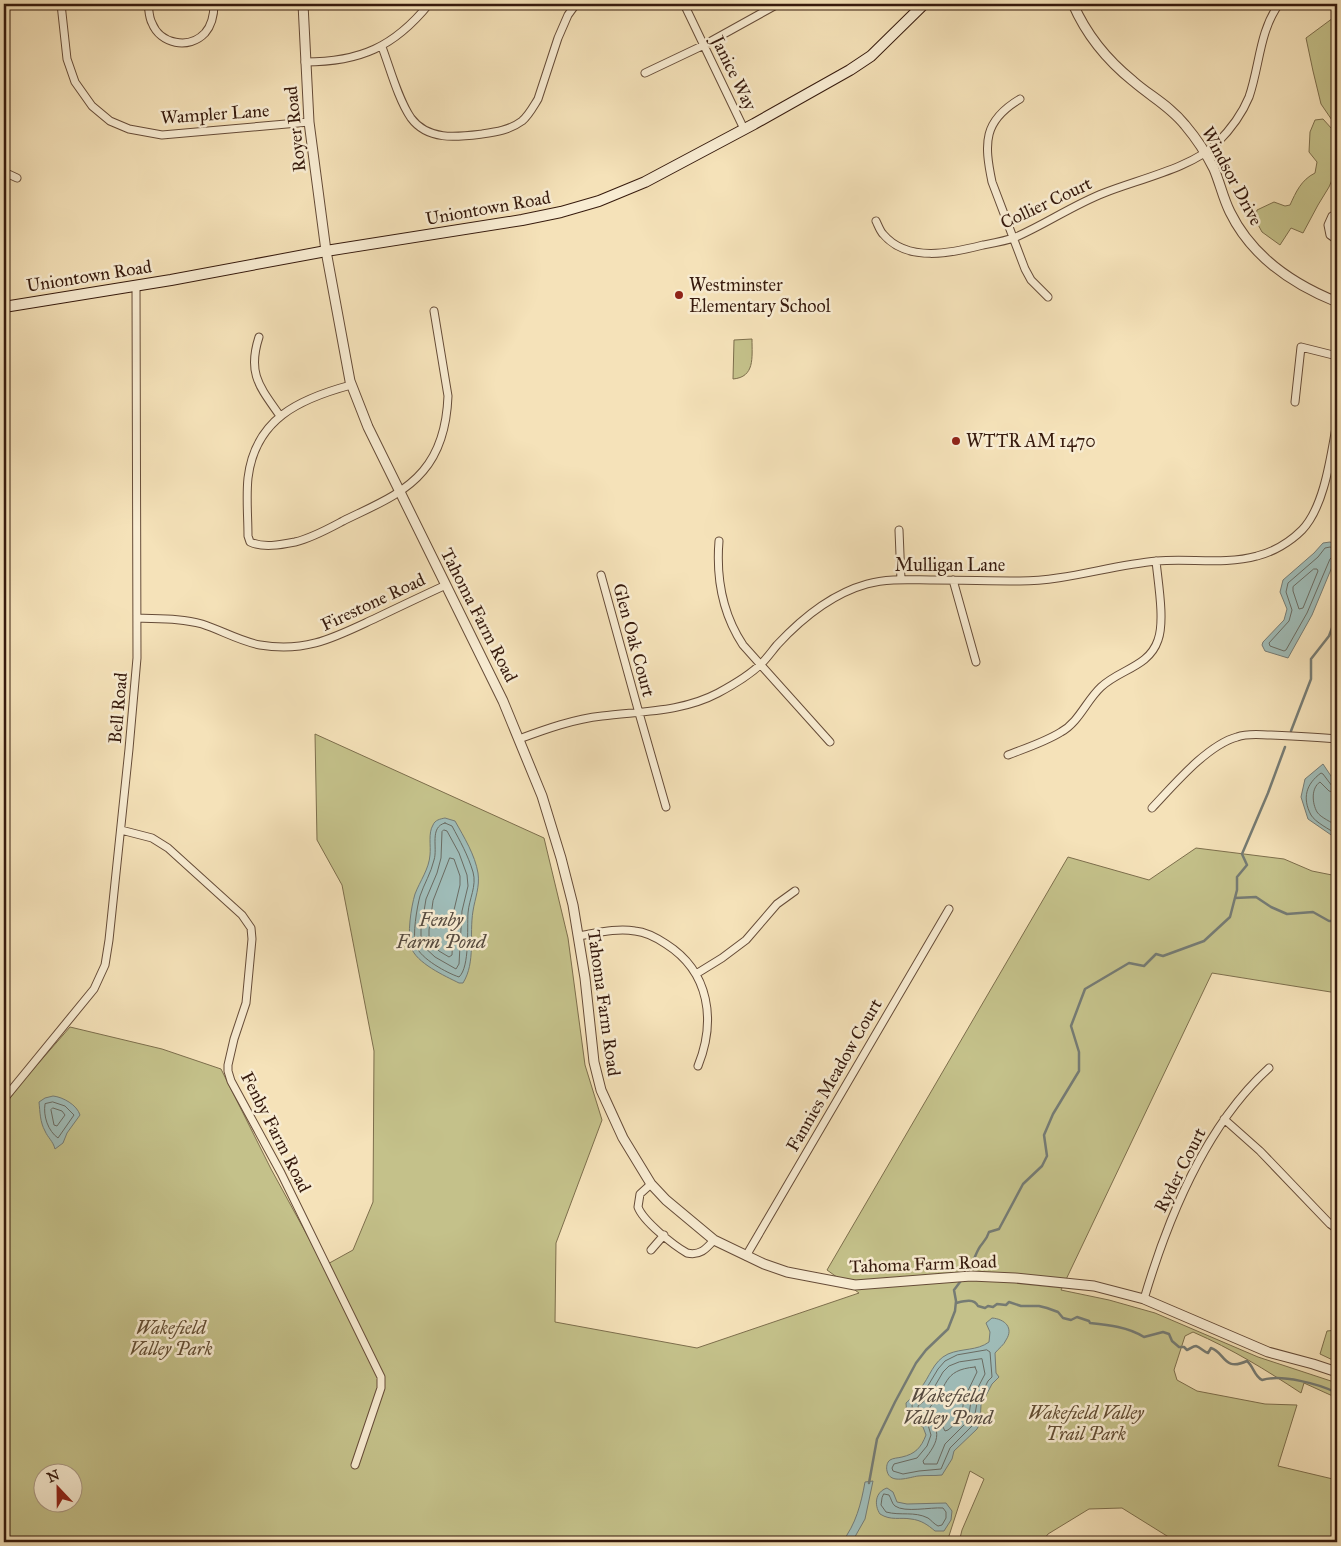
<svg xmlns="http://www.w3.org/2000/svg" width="1341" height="1546" viewBox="0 0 1341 1546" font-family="'IM FELL Great Primer',serif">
	<rect width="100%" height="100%" fill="#f5e2b9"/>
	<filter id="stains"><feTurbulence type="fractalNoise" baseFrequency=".004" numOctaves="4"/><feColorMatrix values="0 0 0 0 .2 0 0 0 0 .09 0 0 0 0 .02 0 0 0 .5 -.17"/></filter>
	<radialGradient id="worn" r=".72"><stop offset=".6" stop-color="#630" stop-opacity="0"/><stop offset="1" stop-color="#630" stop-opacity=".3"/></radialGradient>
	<path fill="#c4c18a" stroke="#7d6e4c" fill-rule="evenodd" d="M1333,18L1337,19V168L1329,187L1318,205L1303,233L1291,228L1280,245L1262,232L1255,219L1257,210L1274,202L1285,206L1290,205C1296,192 1301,180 1315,173L1317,162L1309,152L1310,132L1315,120L1323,119L1332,129L1336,126L1321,104L1313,71L1306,38Z
		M752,339C752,358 755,377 733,379L734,340Z
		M315,734L544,838L568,938L585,1065L602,1120L556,1243L555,1322L697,1348L859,1293L827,1270L1068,857L1149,880L1196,848L1284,859L1312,871L1337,876V993L1212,973L1061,1290L1109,1300L1155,1313L1258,1357L1337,1383V1398L1304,1383L1301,1393C1266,1370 1232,1349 1193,1332L1185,1336L1174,1370L1177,1380L1197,1391L1265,1404L1297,1405L1278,1466L1337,1480V1542H1175L1167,1536L1122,1508L1089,1509L1048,1534L1042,1542H959L962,1530L984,1479L970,1471L947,1542H4V1106L23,1081L70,1027L162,1049L221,1069L271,1169L324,1266L353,1250L373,1202L374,1051L342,885L317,840ZM42,1474H72V1504H42Z
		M1337,1330V1362L1320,1354L1327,1331Z"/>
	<path fill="#9fbcb8" stroke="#757b74" d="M1330,542L1336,545L1337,555L1312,615L1288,658L1265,651L1262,645L1263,642L1284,620L1287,609L1280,592L1283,580L1314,553L1323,543Z
		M1323,764L1337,785V839L1308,819L1301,797L1305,779Z
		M445,818L455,821C464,837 475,855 478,873C480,887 475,898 473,911C469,935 476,962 463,983H459C445,976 416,963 411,947C407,935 411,907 415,894C420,881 429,869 430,855C431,846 428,833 433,825C435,820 440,819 445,818Z
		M53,1096C63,1097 77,1105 80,1115L67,1133L63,1143L55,1149C53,1141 48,1138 45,1131C40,1122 40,1112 39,1102L45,1098Z
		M992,1318C1005,1319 1014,1328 1006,1340C1004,1345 999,1348 995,1353L996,1373L999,1377L992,1384L981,1405L980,1423L977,1429L954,1451L952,1459L942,1475C934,1476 926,1475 918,1476C910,1477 890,1485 887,1471C886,1467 887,1462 890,1460C893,1458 898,1458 902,1457C915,1454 921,1448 926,1435L923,1427L907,1417L906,1403C911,1398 916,1394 920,1389C930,1377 933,1361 948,1354C962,1348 977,1351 989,1342L990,1332L986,1323Z
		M873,1481L865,1519L852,1542H842C856,1524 861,1504 865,1482Z
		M887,1488L893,1492L897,1502L907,1504L946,1503L952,1511L951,1520L944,1531H935C928,1525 921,1520 911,1519C900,1517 891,1521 880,1514C874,1505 875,1492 887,1488Z"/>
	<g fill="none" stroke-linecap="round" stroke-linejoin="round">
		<path stroke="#6a6b62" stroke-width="1" d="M1337,549L1330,547L1325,548L1318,557L1288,583L1286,592L1292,610L1289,621L1269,643L1270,646L1284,651L1286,650L1307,613L1330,559L1333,556L1337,555
			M1314,569H1317L1318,571L1303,608L1299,609L1293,591V587Z
			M1337,787L1332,786L1323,774L1321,773C1306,784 1302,798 1311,815C1315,822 1330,830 1337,834
			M1337,793L1329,791L1320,782C1311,788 1312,803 1317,812C1321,818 1332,822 1337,826
			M445,823L452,826C460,841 468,855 473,872C477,886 469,899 468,913C467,928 470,967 459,977C447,973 421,959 416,946C412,936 417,907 420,896C424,884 431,873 434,860C438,848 429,827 445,823Z
			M444,830L447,831L459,853L467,875L468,886L462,911L459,964L456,969L435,957L422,945L421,941V929L426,899L437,873L441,858L442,832Z
			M450,858L454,859L460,876V885L454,910L452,955L449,957L439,951L429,941V930L433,901Z
			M53,1102L65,1106L74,1115L58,1138C48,1131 43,1116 45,1104Z
			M53,1108L62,1111L65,1115L57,1126L54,1125L51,1110Z
			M987,1350L990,1352L992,1377L988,1381L977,1403L973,1425L950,1448L941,1469L919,1471L903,1474L893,1471L892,1468L894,1464L917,1458L927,1446L931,1435L928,1425L913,1415L912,1405L923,1394L938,1369L945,1361L957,1355Z
			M982,1359L985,1374L971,1401L968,1421L945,1444L937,1464H924L923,1461C940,1441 944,1427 919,1412L918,1406L928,1398L943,1372L949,1366L959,1362Z
			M975,1367L977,1372L964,1399L961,1419L948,1430L945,1431L938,1417L930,1410V1407C949,1387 941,1370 975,1367Z
			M884,1494L889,1495C891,1498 892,1504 895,1506C905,1513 930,1507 943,1508L946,1512V1518L942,1525L938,1526C934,1524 931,1520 928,1518C914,1511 901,1516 886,1512L881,1505L882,1498Z"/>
		<path stroke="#757b74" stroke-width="2.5" d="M1291,731L1311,679V659L1329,636L1337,615
			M1235,898L1256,897L1271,907L1287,914L1313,912L1329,921H1337
			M966,1274C972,1266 974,1258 978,1250C981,1243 986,1242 989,1232L999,1229L1023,1184L1042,1166L1047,1156L1044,1135L1053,1114L1079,1071V1052L1071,1026L1085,989L1129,963L1144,966L1156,954L1163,956L1204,941L1230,917L1237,890V877L1247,865L1242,854L1268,793L1285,747
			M956,1303C964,1301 974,1298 978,1306L985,1308L988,1306L993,1307L997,1304L1006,1305L1009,1302L1021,1306H1039L1047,1308L1058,1312L1063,1318L1071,1320L1077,1317L1089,1321L1090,1323C1109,1325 1128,1327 1144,1337L1163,1332L1169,1334L1172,1341L1179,1347H1184L1187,1350C1190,1349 1193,1346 1196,1346C1200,1347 1204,1352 1208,1353L1211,1348C1225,1352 1223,1372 1247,1361C1254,1367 1254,1376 1262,1380C1281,1374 1320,1384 1337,1393
			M869,1483L877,1439L895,1402L916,1363L926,1350L948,1329L955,1311L956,1301L954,1290L963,1278"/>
		<defs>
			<path id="minor" d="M61,4L67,59L75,82L92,106L110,121L129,129L162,135L309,122
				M148,4C149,10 149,18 152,23C160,44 189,50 205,33C212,25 214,14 214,4
				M684,4L744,129
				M382,47C390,68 398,99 411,118C428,141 457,137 482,134C496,132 510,130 522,121C529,115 533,107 538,99L558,38L568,15L576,4
				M305,62C360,62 394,47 429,4
				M645,73L704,45L778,4
				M1020,99C983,121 984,143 992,182L1025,269L1031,280L1048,297
				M4,172L17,178
				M1337,213L1332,216L1328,225L1330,235L1337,240
				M876,221C878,225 880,231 883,234C907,263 952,253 983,245C994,243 1006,241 1016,237C1046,224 1073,205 1104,193C1136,180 1194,167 1217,143C1230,130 1242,114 1249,97C1260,65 1259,32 1279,4
				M259,337C247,374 260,387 280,416
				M351,385C299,399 255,419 248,478C246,497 248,517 248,536L250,542C263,548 280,545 295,542C312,538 328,529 343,521C371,507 403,495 423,471C441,450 447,422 448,396L434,311
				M1295,402L1301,347L1337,356
				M899,530L901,580
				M719,541C716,578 722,613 743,645L830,742
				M601,575L639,713L666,807
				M953,580L976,662
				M137,618C159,619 181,618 202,624C221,630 239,641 260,645C307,653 335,637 376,618C399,607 422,596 446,585
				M519,739C546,729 574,719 602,716C642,711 682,712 718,693C733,685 750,675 762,663C767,658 772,651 777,645C802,618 831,594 867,584C889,578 911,580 933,580C962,580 991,581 1020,581C1066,581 1111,565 1157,561C1189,558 1225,565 1257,556C1273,552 1290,542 1302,530C1325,506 1331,454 1337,422
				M1008,755C1026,748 1045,742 1061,732C1079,722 1086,701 1101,687C1120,669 1149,667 1158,640C1165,621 1158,582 1156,561
				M1152,808C1173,786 1207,745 1237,737C1248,733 1260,735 1271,735C1293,736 1315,737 1337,739
				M121,830L152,838L168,848L242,915L251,928L252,939L246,1003L234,1039L228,1065V1071L231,1081L281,1173L381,1377V1388L355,1465
				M578,936C597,933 616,928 635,931C646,932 657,938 666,944C710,972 716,1021 698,1066
				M696,974L722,958L746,940L777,904L795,891
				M4,1099L94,989L105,965L109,940L129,749L137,658L136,285
				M1224,1119L1260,1151L1330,1224L1337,1229
				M651,1184L640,1194L638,1207C643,1221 673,1245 687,1253C700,1256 706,1249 714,1240
				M651,1250L664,1235
				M746,1256L949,909
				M1144,1299C1168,1218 1205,1126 1269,1068"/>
			<path id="tertiary" d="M303,4L309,122L326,251L350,381L368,427L503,701L542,796L561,858L573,905L585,978L594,1062L601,1090L623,1138L651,1184L666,1200L714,1240L764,1264L787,1272L855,1285L971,1276L1015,1278L1094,1286L1144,1299L1268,1352L1313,1364L1337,1372
				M1073,4C1086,34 1107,60 1133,81C1150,96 1170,106 1185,125C1196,138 1206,153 1214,169C1220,183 1223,198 1230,212C1252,257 1292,284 1337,302"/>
			<path id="secondary" d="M4,307L171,280L326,251L522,220L561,212L599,201L645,182L754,124L850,70L871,56L924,4"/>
		</defs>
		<use href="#minor" stroke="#664c38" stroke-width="9"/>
		<use href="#tertiary" stroke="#664c38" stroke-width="11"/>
		<use href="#secondary" stroke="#361a0d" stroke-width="12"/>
		<use href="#minor" stroke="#f8ecd2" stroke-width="7"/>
		<use href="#tertiary" stroke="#f8ecd2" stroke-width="9"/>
		<use href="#secondary" stroke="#f8ecd2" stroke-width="10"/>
	</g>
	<g fill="#8f2418" stroke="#f8ecd2" stroke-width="2">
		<circle cx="679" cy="295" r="5"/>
		<circle cx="956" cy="441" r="5"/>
	</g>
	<g text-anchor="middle" stroke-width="5" stroke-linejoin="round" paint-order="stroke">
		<g font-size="18" fill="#361a0d" stroke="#f8ecd2">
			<text transform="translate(734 73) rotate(64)" y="6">Janice Way</text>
			<text transform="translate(215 114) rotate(-4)" y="6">Wampler Lane</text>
			<text transform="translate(295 129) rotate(-96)" y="6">Royer Road</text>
			<text transform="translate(1232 176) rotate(62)" y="6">Windsor Drive</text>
			<text transform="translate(1046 203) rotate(-25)" y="6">Collier Court</text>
			<text transform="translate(488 208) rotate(-10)" y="6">Uniontown Road</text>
			<text transform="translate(89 276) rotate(-9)" y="6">Uniontown Road</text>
			<text x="950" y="571">Mulligan Lane</text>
			<text transform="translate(373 602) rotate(-25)" y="6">Firestone Road</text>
			<text transform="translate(479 615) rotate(63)" y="6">Tahoma Farm Road</text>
			<text transform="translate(634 640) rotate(75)" y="6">Glen Oak Court</text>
			<text transform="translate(118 708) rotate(-85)" y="6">Bell Road</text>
			<text transform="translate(604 1003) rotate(82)" y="6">Tahoma Farm Road</text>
			<text transform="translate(834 1075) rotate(-60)" y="6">Fannies Meadow Court</text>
			<text transform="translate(276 1132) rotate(63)" y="6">Fenby Farm Road</text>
			<text transform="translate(1180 1170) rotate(-63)" y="6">Ryder Court</text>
			<text transform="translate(923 1264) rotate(-2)" y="6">Tahoma Farm Road</text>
		</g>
		<g font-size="18" fill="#361a0d" stroke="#f8ecd2" text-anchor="start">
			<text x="689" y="291">Westminster<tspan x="689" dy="21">Elementary School</tspan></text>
			<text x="966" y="447">WTTR AM 1470</text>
		</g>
		<g font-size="18" font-style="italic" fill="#614c32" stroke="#f8ecd2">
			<text x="171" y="1334">Wakefield<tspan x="171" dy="21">Valley Park</tspan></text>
			<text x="1086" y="1419">Wakefield Valley<tspan x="1086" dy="21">Trail Park</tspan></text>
		</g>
		<g font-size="19" font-style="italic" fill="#564b40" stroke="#f8ecd2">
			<text x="441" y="926">Fenby<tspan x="441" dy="22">Farm Pond</tspan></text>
			<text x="948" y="1402">Wakefield<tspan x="948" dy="22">Valley Pond</tspan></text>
		</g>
	</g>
	<rect width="1341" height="1546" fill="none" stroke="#f5e2b9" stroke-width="20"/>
	<rect x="5" y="5" width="1331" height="1536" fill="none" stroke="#361a0d" stroke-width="2.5"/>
	<rect x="10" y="10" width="1321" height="1526" fill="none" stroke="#361a0d"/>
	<g transform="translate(58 1488) rotate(338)"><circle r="24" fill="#f8ecd2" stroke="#aa9883"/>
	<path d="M0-4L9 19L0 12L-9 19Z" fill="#8f2418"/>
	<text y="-8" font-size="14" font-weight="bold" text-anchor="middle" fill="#361a0d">N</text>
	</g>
	<rect width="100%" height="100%" filter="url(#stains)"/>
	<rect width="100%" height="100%" fill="url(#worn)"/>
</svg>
